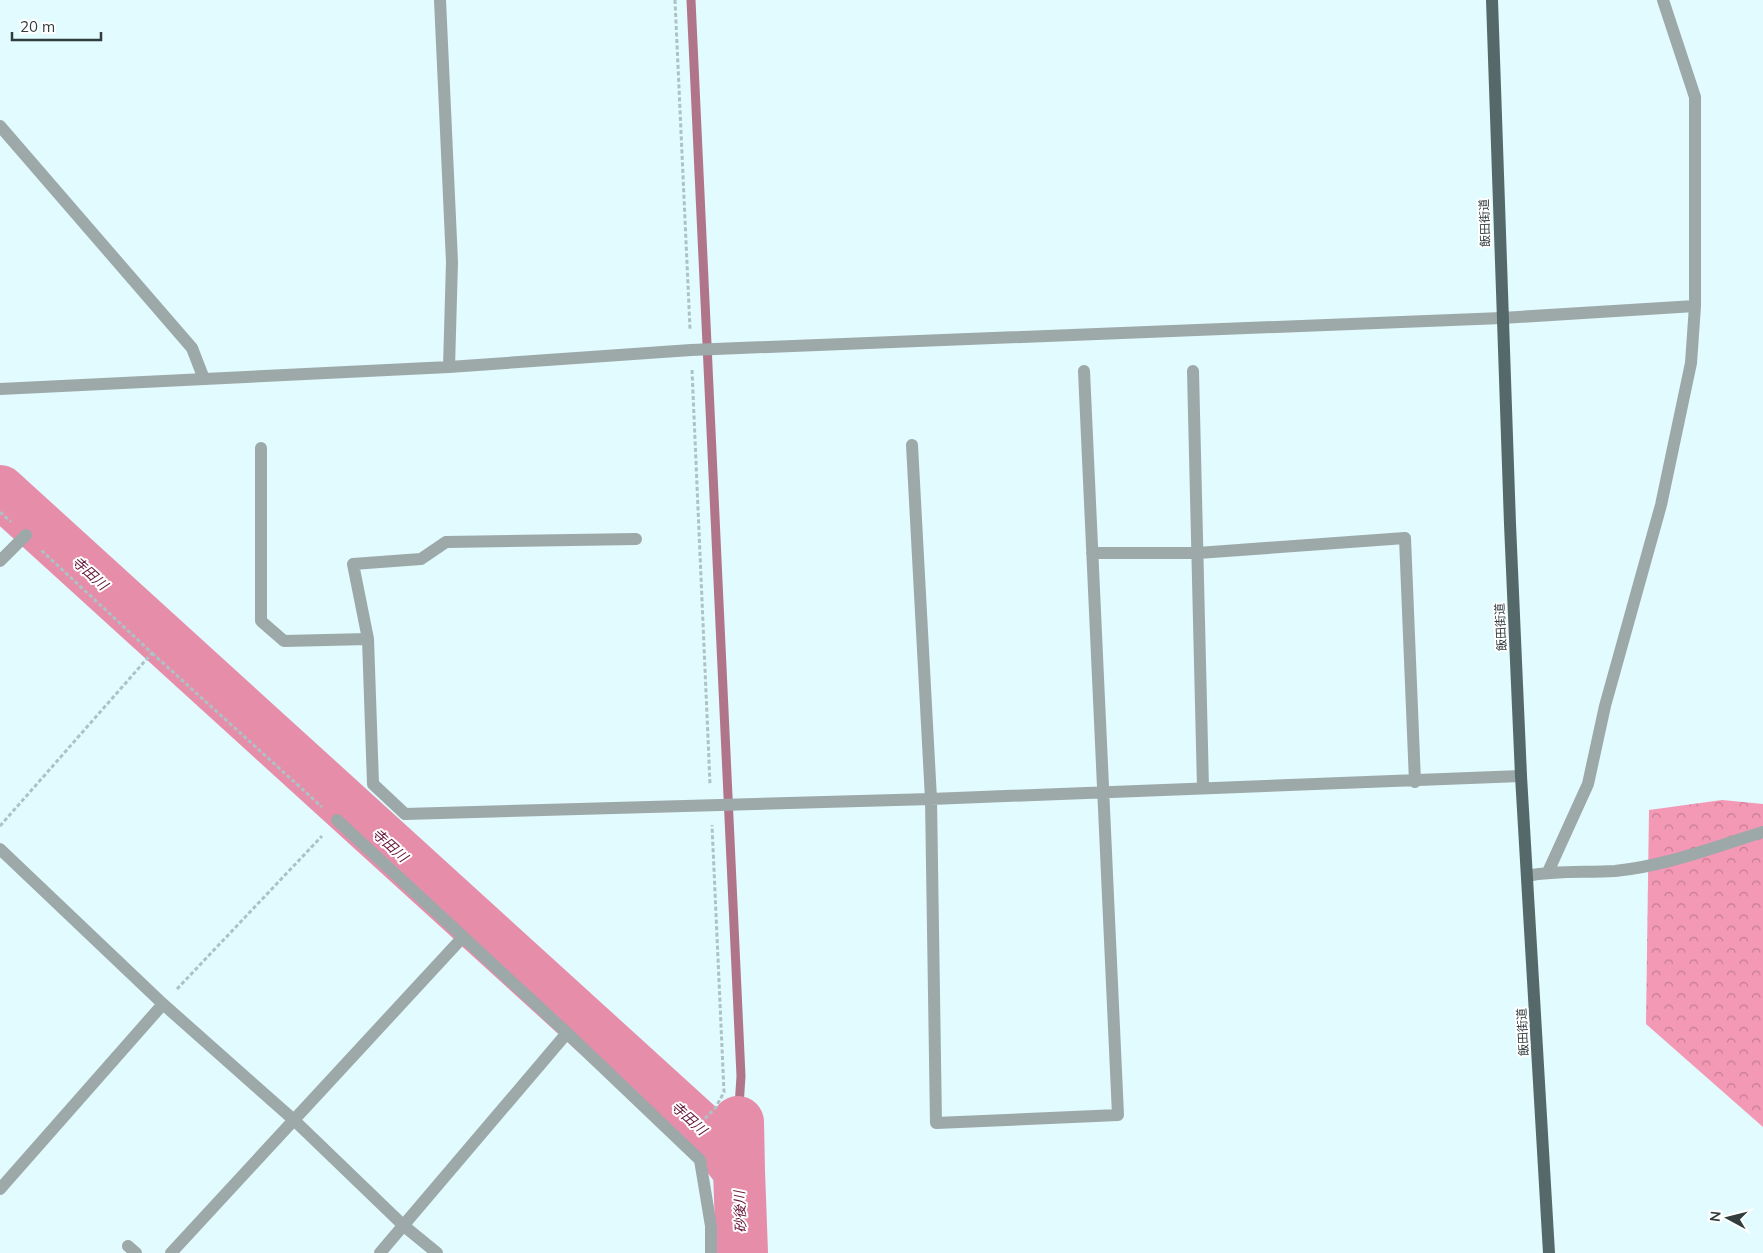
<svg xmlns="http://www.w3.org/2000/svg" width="1763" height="1253" viewBox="0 0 1763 1253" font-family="Mulish,'Noto Sans JP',sans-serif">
	<defs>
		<pattern id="forest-crowns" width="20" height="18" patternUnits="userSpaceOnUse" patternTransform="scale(1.25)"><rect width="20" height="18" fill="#f398b5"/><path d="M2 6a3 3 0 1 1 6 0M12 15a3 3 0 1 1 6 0" fill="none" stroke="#c57d94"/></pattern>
	</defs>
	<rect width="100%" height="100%" fill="#e1fbfe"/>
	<path fill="url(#forest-crowns)" d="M1722,800L1763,804V1127L1646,1024L1649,810Z"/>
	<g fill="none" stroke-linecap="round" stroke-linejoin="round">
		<path stroke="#b07589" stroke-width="9" d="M691,0L741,1076L738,1122"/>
		<path stroke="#e68daa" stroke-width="52" d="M0,491L719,1145L739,1171L738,1122
			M739,1171L742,1253"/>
		<path stroke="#acc2c4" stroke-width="3" stroke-dasharray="4 2.5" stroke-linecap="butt" d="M675,0L690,329
			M692,370L710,784
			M0,512L11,522
			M152,653L322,807
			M0,826L152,653L41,550
			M177,989L322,836
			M696,1128L716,1107L724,1092L712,825"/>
		<path stroke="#9da8a9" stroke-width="12" d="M440,0L452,262L449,367
			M0,126L192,348L204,379
			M1193,371L1203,788
			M0,389L449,367L691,350L1502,318L1695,306
			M912,445L931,799L936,1123L1118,1115L1084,371
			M261,448V621L284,641L368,639L373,784L405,814L931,799L1521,776
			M1092,553H1198L1405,538L1415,782
			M0,561L26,535
			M368,639L353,564L421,559L446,542L636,539
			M337,820L567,1033L700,1160L711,1226V1253
			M0,849L163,1004L295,1121L404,1226L437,1253
			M1548,872L1588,784L1605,706L1661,505L1691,363L1695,306V97L1663,0
			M1527,876C1557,870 1586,873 1615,871C1666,866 1714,847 1763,832
			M0,1189L163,1004
			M128,1246L136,1253
			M171,1253L463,937
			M380,1253L567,1033"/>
		<path stroke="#55696b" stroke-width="12" d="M1492,0L1510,524L1521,776L1549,1253"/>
	</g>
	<g text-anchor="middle" stroke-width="4" stroke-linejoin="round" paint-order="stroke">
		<g font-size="12" fill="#313c3d" stroke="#fff">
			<text transform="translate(1485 223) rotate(-92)" y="4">飯田街道</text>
			<text transform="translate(1501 627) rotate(-93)" y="4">飯田街道</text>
			<text transform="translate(1523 1032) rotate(-93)" y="4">飯田街道</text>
		</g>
		<g font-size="14" font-style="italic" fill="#631436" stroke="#fff">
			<text transform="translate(90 573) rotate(42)" y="5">寺田川</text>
			<text transform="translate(390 845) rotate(42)" y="5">寺田川</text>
			<text transform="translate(689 1118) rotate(42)" y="5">寺田川</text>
			<text transform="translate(740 1212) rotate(-92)" y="5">砂後川</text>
		</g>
	</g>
	<g transform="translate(1728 1218) rotate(277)" stroke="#ffffff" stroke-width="4" paint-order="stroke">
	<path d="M0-4L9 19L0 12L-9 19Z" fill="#313c3d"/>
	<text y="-8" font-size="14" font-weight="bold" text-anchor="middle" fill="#313c3d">N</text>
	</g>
	<path d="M12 32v8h89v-8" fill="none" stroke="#313c3d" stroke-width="2.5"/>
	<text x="20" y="32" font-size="15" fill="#313c3d" stroke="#ffffff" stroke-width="4" paint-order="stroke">20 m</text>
</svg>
